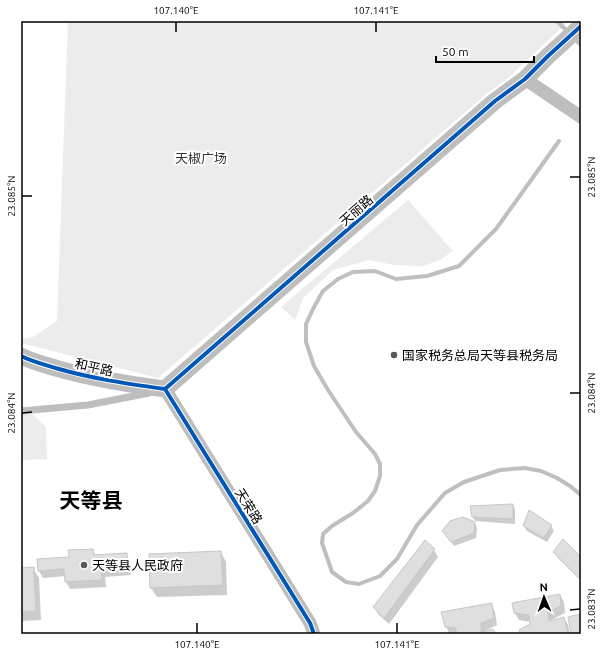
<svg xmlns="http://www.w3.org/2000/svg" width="602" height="655" viewBox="0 0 602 655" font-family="Ubuntu,'Noto Sans SC',sans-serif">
	<rect width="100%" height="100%" fill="#fff"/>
	<path fill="#ececec" d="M68,21H569L507,79L484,96L158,378L21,343V339L33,337L57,321Z
		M408,200L453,251L440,260L423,266L394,265L368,260L333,270L303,298L295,320L281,307Z
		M30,412L46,427L47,459L21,460V413Z"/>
	<path fill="#0003" d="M513,505L515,509V524L475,521L472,516Z
		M475,523L477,528L476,538L454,546L446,535Z
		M524,526H551L554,531L547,542L527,531Z
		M93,550L96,556L126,554L130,561L131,575L105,577L106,587L70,589L66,582V576L43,578L39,571Z
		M434,550L438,557L389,624L378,614L374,607Z
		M221,552L226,562L227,595L157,597L151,588Z
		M555,552L581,558V581L557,557Z
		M33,568L39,578L41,620L21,621V569Z
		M560,595L564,602L565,613L549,621L564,618L568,625L570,634H521L531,625V622L519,620L515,613Z
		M491,605L495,612L497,625L482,632V633L495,634H450L446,627Z
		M581,615V634H573L572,633Z"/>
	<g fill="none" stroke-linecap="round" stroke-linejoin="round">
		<path stroke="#bfbfbf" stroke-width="4" d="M557,21L568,32
			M574,38L581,45
			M559,141L496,229L459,266L427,276L396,279L375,271L353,272L338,279L323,291L313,309L306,324V342L314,366L328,390L356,432L375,454L380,464V476L375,491L368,501L353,513L332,526L323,534L322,543L332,572L346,582L359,584L380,576L397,559L417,525L445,493L464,482L500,470L525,468L541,471L557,478L570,486L581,495"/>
	</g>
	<path fill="#dfdfdf" stroke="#c7c7c7" d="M513,504V519L472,517L470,506Z
		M529,510L552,525L544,538L523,526Z
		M463,517L475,522L474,533L451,542L442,531L450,521Z
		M563,539L581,557V580L553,552Z
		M425,540L435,549L384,618L373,607Z
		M93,549L94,555L127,553L128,568L101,570L102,580L65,582L64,569L38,571L37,559L69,557L68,550Z
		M221,551L223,585L150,588L149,554Z
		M34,567L36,611L21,612V568Z
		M560,594L561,606L548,612L549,621L564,617L568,634H520L519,630L530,624L529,615L514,613L512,603Z
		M492,603L494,618L481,623V632L493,629L496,634H456V628L445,627L441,612Z
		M581,614V632L571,633L568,617Z"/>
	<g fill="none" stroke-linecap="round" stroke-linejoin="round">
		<path stroke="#bebebe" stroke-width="7" d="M21,411L88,405L149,393"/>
		<path stroke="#bebebe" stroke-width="13" d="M525,79L581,117
			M165,389L310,623L314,634"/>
		<path stroke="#bebebe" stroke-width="17" d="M21,356C33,362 46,365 59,369C94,379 129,384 165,389L495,101L525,79L548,56L581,26"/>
		<defs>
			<path id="cycleway" d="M21,356C33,362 46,365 59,369C94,379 129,384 165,389
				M165,389L495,101L525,79L548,56L581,26
				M165,389L310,623L314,634"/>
		</defs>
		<use href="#cycleway" stroke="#fff" stroke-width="6"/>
		<use href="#cycleway" stroke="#0057b8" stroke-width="4"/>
	</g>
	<path fill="none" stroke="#000" stroke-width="1.5" d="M176,22V32M376,22V32M570,177H580M22,196H32M570,393H580M22,413L32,412M570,610L580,609M197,623V633M397,623V633"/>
	<g fill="#595959" stroke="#fff" stroke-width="1.5">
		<circle cx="394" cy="355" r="4"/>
		<circle cx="84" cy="565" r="4"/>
	</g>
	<g text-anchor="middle" stroke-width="4" stroke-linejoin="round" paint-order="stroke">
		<g font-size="13" fill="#333" stroke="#fff">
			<text x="201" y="163">天椒广场</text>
		</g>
		<g font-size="13" fill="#000" stroke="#fff">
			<text transform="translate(356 210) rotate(-41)" y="5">天丽路</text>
			<text transform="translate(94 367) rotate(13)" y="5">和平路</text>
			<text transform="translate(249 506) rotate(58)" y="5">天荣路</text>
		</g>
		<g font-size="13" fill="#000" stroke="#fff" text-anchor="start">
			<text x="402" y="360">国家税务总局天等县税务局</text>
			<text x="92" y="570">天等县人民政府</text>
		</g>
		<g font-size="21" font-weight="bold" fill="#000" stroke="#fff">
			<text x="91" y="508">天等县</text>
		</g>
	</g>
	<rect width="602" height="655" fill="none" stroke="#ffffff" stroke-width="44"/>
	<g transform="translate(544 597) rotate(358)" stroke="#ffffff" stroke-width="3" paint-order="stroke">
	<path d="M0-3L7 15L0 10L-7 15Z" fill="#000000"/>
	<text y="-6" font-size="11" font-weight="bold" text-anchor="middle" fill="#000000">N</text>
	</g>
	<path d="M436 56v6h98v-6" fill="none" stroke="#000000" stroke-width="2"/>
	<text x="442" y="56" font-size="12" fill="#000000" stroke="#ffffff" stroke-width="3" paint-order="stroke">50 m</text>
	<rect x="22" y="22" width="558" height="611" fill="none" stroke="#000" stroke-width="1.5"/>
	<g font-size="10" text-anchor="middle" fill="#000">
		<text x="176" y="14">107.140°E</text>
		<text x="376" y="14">107.141°E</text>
		<text transform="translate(591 177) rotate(-90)" y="4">23.085°N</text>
		<text transform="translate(11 196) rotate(-90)" y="4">23.085°N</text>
		<text transform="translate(591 393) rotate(-90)" y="4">23.084°N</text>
		<text transform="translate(11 413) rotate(-90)" y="4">23.084°N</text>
		<text transform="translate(591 609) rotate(-90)" y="4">23.083°N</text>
		<text x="197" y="648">107.140°E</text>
		<text x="397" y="648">107.141°E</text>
	</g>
</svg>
